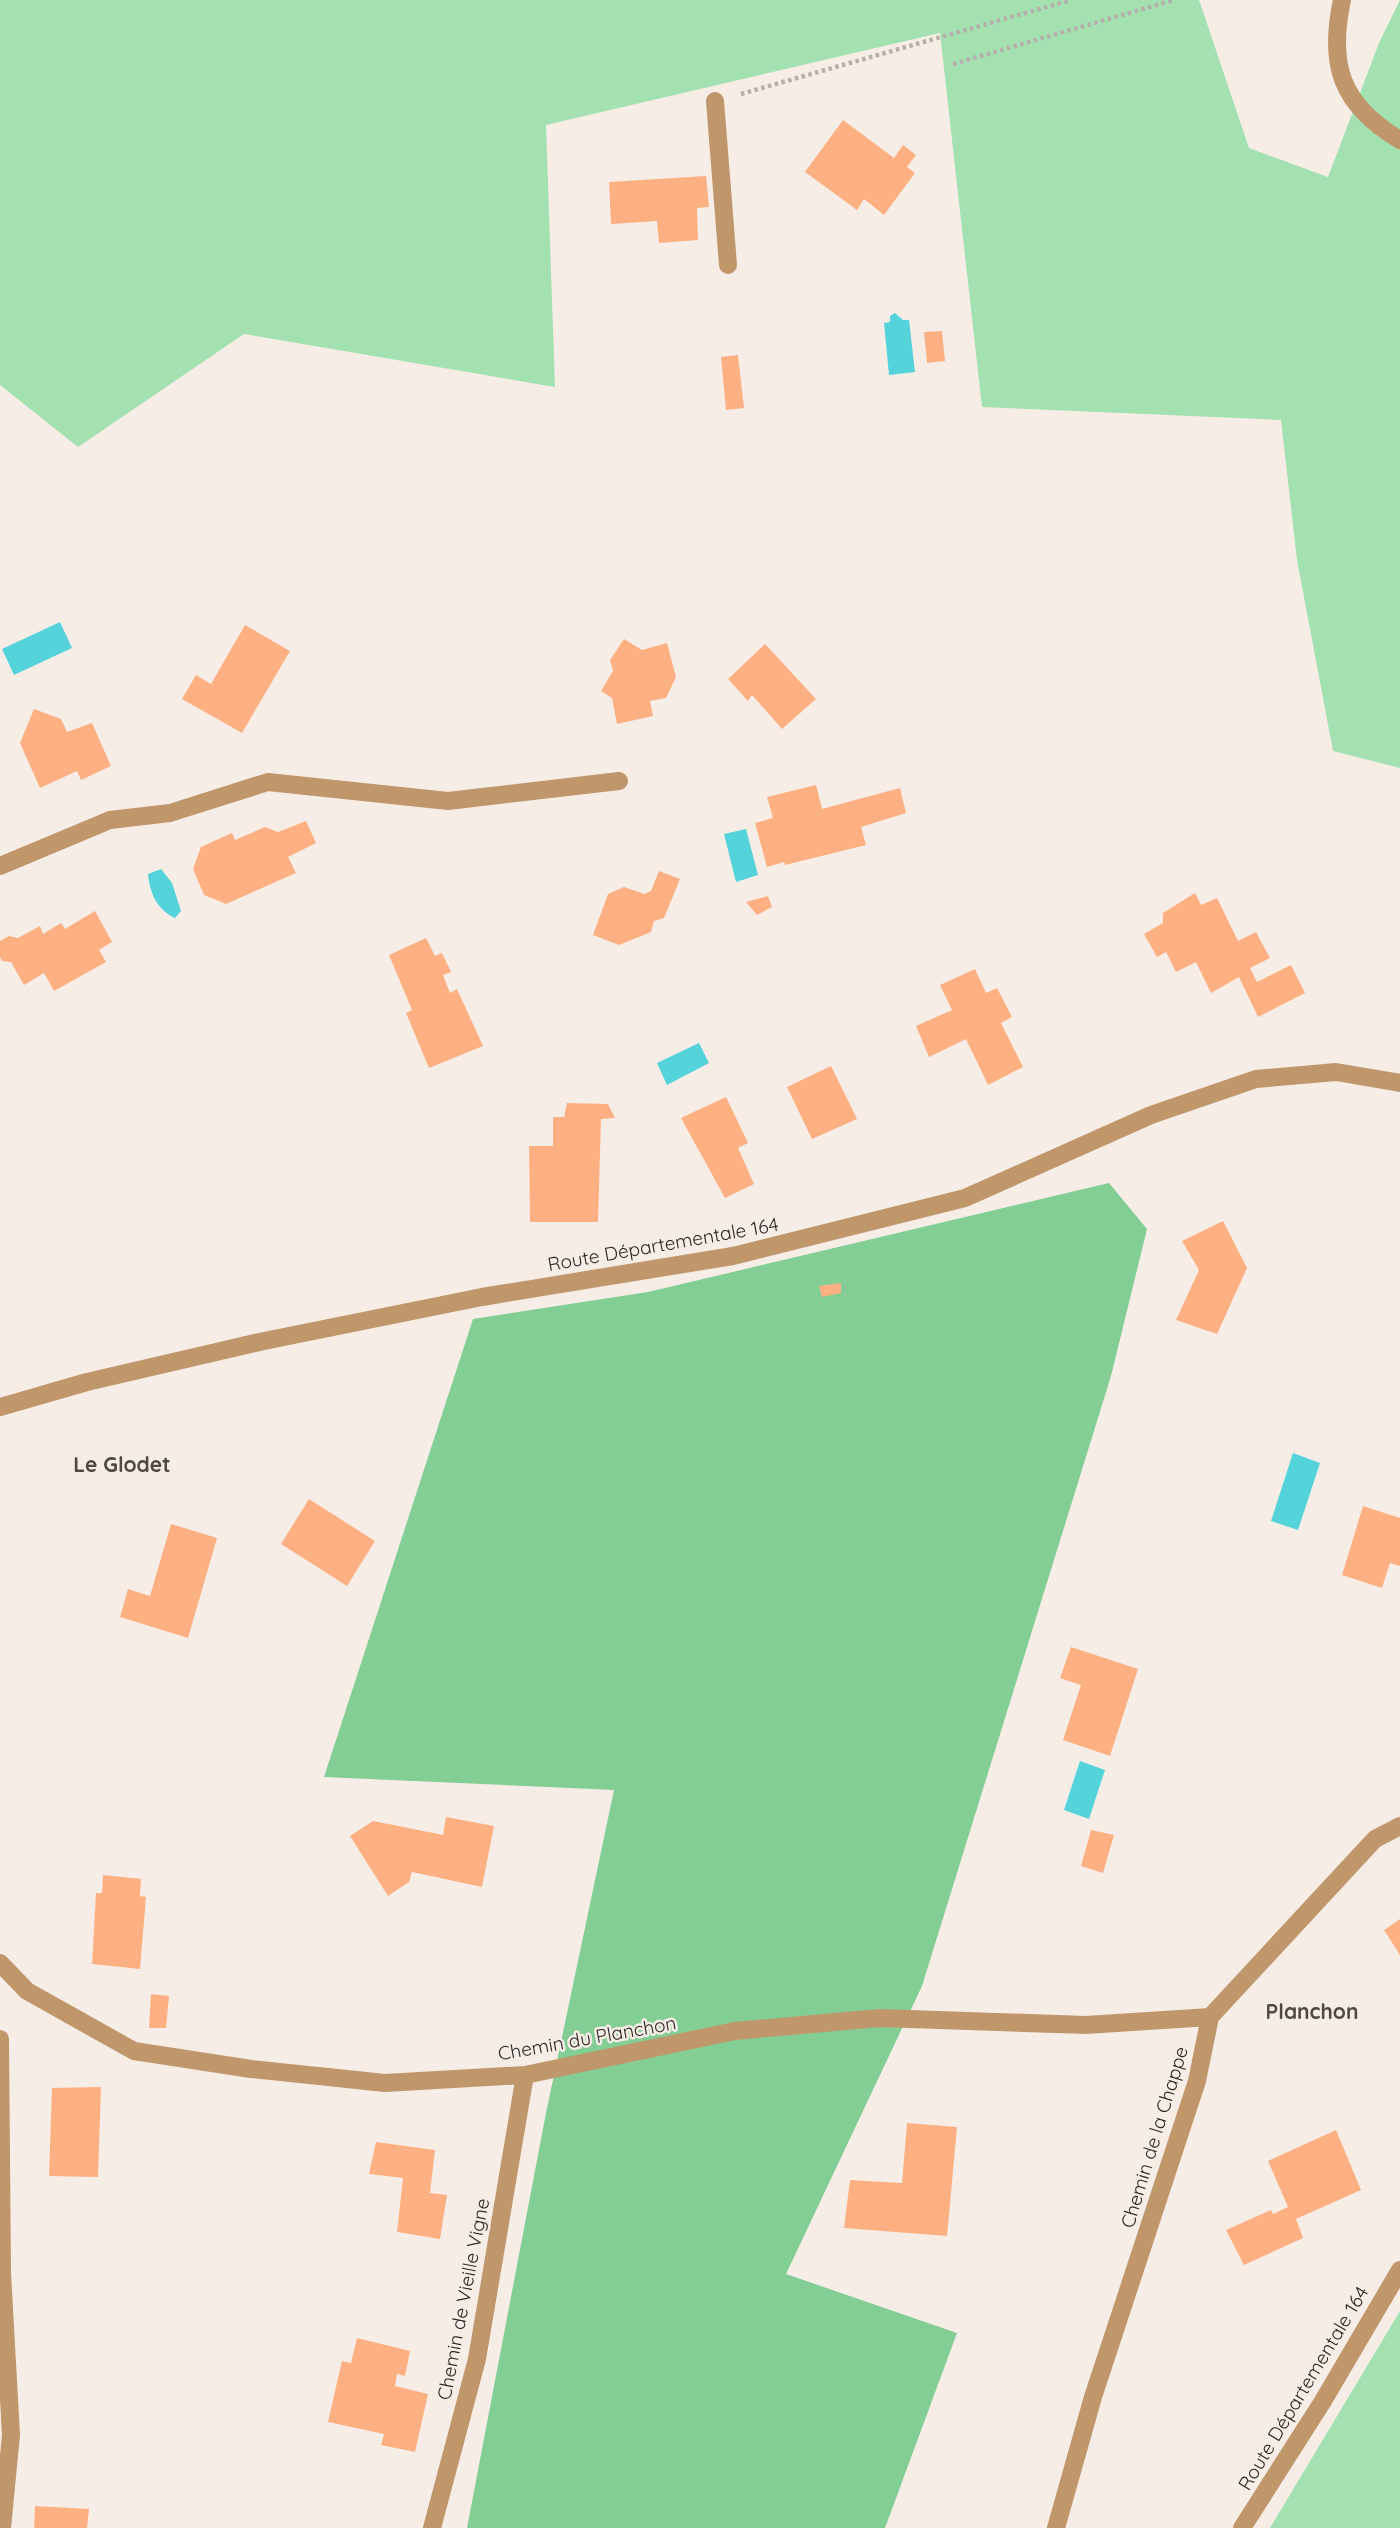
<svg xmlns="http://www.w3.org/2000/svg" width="1400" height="2528" viewBox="0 0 1400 2528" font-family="Quicksand,sans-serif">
	<rect width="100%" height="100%" fill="#f7ede7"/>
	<path fill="#a3e1b1" d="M0,0H1199L1249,148L1328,177L1379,43L1400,0V768L1333,751L1297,560L1281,420L982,407L940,33L546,125L555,387L244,334L78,447L0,385Z
		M1400,2311V2528H1270Z"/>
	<path fill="#82ce95" d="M1109,1183L1147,1229L1111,1376L922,1986L786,2274L957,2333L885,2528H467L546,2113L614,1790L324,1777L473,1319L648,1292Z"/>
	<path fill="#55d3db" d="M895,313L903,320H909L915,372L889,375L884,323L890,322V316Z
		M60,622L72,648L14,675L2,649Z
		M746,829L758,875L736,882L724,834Z
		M161,869L172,883L181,911L175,918C158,910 150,895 148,874Z
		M699,1043L709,1063L667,1085L657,1063Z
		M1293,1453L1320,1463L1298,1530L1271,1521Z
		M1080,1761L1105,1770L1089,1819L1064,1810Z"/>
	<path fill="#ffb082" d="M843,120L894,158L903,145L916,155L907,167L915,173L884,215L864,199L857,210L805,172Z
		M706,176L709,207L697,208L698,240L659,243L657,221L611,224L609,182Z
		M942,331L945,361L927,363L924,332Z
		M738,355L744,408L726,410L721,357Z
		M245,625L290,651L242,733L182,699L196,675L211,684Z
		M624,639L642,650L667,643L676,677L666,698L650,701L653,716L617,724L612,698L601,691L613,671L610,660Z
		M765,644L816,699L782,729L752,695L748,701L728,679Z
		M34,709L61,719L67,732L92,723L111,766L81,780L77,771L40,788L20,743Z
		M816,785L822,809L900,788L906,813L861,827L866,845L785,865L784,862L767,867L755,823L773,818L767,797Z
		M306,821L316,843L288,857L296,873L226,904L204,895L193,869L201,847L232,833L235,840L265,827L278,832Z
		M659,871L680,879L664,918L654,921L651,932L619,945L593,935L608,894L624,887L644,894L651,891Z
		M1195,893L1201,905L1217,898L1238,941L1256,932L1270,958L1250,968L1257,982L1291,965L1305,993L1258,1017L1239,977L1211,993L1196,962L1176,972L1166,952L1157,957L1144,934L1163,923V913Z
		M768,896L772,907L757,915L746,902Z
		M95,911L112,942L99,950L106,962L54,991L44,973L24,985L11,962L2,961L0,957V941L9,936L18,938L40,926L43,934L61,923L65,929Z
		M426,938L435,956L442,953L451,972L443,975L450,993L457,989L483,1046L429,1068L406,1013L412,1010L389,955Z
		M975,969L986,993L997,988L1012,1017L1001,1023L1023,1067L988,1085L966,1039L929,1057L916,1026L952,1010L940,985Z
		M831,1066L857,1119L812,1139L787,1087Z
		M726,1097L748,1143L738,1148L754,1184L725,1198L681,1118Z
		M567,1103L608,1104L615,1118L601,1119L598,1222H530L529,1146H553V1117H564Z
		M1223,1221L1247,1268L1217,1334L1176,1320L1199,1270L1182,1241Z
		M841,1283V1293L822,1297L819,1286Z
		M309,1499L375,1541L347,1586L281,1544Z
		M1363,1506L1400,1518V1566L1390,1563L1382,1588L1342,1575Z
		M171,1524L217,1538L188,1638L120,1617L128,1589L150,1596Z
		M1071,1647L1138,1669L1110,1756L1063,1740L1081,1685L1060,1678Z
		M446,1817L494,1826L482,1887L412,1872L409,1882L388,1896L350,1836L373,1821L443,1835Z
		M1091,1830L1114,1835L1103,1873L1081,1866Z
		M103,1875L141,1879L140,1896L146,1897L140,1969L92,1964L96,1893H102Z
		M1400,1919V1955L1384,1930Z
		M151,1994L169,1996L166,2028H149Z
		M101,2087L98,2177L49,2176L52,2088Z
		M907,2123L957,2127L947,2236L844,2228L850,2180L902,2183Z
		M1336,2130L1361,2190L1296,2219L1303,2238L1244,2265L1226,2230L1271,2210L1273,2214L1288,2207L1268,2161Z
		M376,2142L435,2150L430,2193L447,2195L440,2239L397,2232L403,2178L369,2174Z
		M357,2338L410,2351L405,2376L397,2374L395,2386L428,2394L415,2452L381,2445L384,2434L328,2422L342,2361L351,2363Z
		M35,2506L89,2509L87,2528H34Z"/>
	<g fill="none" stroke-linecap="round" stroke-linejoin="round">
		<path stroke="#b7afaa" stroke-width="4.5" stroke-dasharray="3.5 3.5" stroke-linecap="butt" d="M953,64L1174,0
			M741,94L1071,0"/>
		<path stroke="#c0976b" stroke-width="18" d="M1342,0C1328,65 1341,105 1400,140
			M715,101L728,265
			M0,866L110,820L170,813L268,782L448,801L619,781
			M0,1407L87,1382L264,1341L482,1297L733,1256L965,1198L1151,1115L1256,1079L1336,1072L1400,1083
			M0,1963L27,1991L134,2051L251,2069L385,2083L525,2075L735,2031L880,2018L1086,2025L1210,2017
			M0,2039L2,2273L11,2435L2,2528
			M432,2528L477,2359L525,2075
			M1056,2528L1093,2397L1197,2081L1210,2017L1375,1839L1400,1826
			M1242,2528L1323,2401L1400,2270"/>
	</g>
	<g text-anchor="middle" stroke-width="5" stroke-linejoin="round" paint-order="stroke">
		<g font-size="19" fill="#2b2725" stroke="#f7ede7">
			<text transform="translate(663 1244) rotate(-10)" y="7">Route Départementale 164</text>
			<text transform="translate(587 2038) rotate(-10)" y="7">Chemin du Planchon</text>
			<text transform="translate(1154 2137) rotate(-73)" y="7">Chemin de la Chappe</text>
			<text transform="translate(463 2299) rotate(-79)" y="7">Chemin de Vieille Vigne</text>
			<text transform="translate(1303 2388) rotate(-59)" y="7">Route Départementale 164</text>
		</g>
		<g font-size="21" font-weight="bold" fill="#504843" stroke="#f7ede7">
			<text x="122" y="1472">Le Glodet</text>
			<text x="1312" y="2019">Planchon</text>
		</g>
	</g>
</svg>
